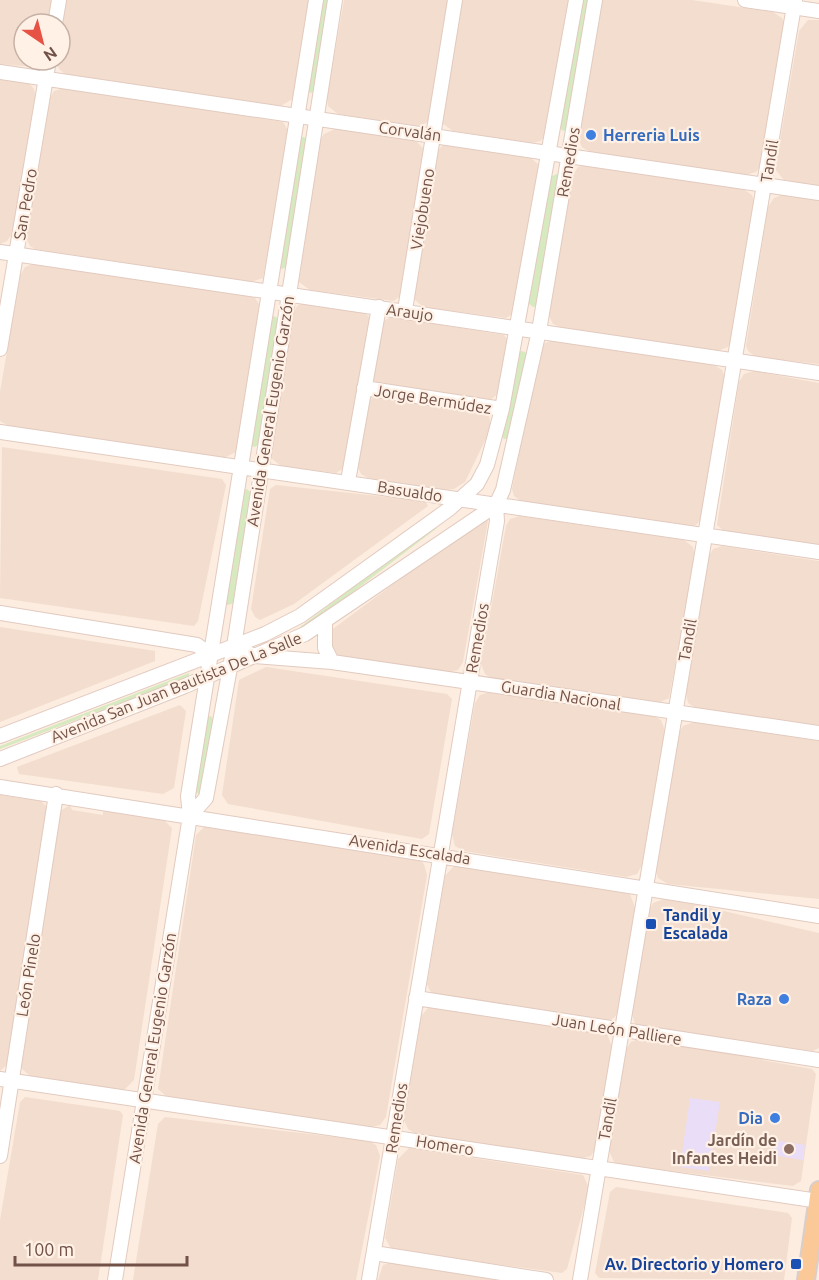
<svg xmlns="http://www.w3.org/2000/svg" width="819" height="1280" viewBox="0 0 819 1280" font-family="Ubuntu,sans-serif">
	<rect width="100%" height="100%" fill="#fcede0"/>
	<path fill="#f3ddce" d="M0,0H52L48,24H24V60H41L35,67L0,64Z
		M66,0H311L294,98L281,106L65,74L59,69L56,60H60V35Z
		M344,0H450L430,119L426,123L418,126L338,114L328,106L327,98Z
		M460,0H571L546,136L540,141L532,143L453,131L443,124L442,120Z
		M601,0H692L773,12L782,18L785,25L761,166L756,172L746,175L590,152L582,147L578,138Z
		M808,20H819V186L784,180L775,169L799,31Z
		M0,79L29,83L34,89L36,98L12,234L7,241L0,244Z
		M64,88L283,122L289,132L263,278L251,282L35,249L30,246L26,238L50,98L54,91Z
		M337,128L415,140L425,150L402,294L394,301L310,290L299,282L320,140L324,134Z
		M443,145L530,157L540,166L514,313L506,318L423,307L414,299L436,152Z
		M585,165L743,189L752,195L755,204L732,339L728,347L717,351L562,328L553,324L548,314L572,177L578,167Z
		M782,195L819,200V364L756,357L748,351L746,346L768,207L774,198Z
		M33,264L248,295L255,298L261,307L236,452L224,458L9,426L0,421V392L20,276L25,267Z
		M305,303L364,312L370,318L344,468L336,473L281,466L271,458L292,314L298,305Z
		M392,317L504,335L509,342L499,393L489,401L375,383L373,379L383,321Z
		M554,340L714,365L722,370L725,377L701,519L696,525L690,527L522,502L514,496L512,489L540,351L545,343Z
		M754,371L819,383V547L726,533L717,525L739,382L744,374Z
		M377,396L489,415L491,428L465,482L454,489L445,490L368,478L361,474L357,466L369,400Z
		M2,447L222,479L226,485L198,621L194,626L0,598Z
		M276,485L425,501L428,506L294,604L260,620L255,617L251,609L270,489Z
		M520,516L684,540L693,547L695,556L669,698L658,703L491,678L485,674L481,664L506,526L510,519Z
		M483,518L488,521L463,662L458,670L450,672L343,658L334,653L331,650V632L334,628Z
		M722,546L819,561V727L697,709L688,703L686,694L709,556L713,549Z
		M0,627L155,651V661L0,722Z
		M266,667L447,694L452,699L429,834L422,839L228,804L222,795L239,680Z
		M490,692L654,716L661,720L665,731L642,865L637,874L626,877L464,851L455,846L452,834L475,703L480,695Z
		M180,705L186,711L174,788L163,794L19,774L17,767Z
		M694,722L819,741V899L668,884L658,878L655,869L679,733L683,726Z
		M0,795L41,801L48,808L9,1063L0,1071Z
		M70,805L72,810L103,815V810L163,819L172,828L134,1080L124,1090L31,1077L20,1067L60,811Z
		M206,825L420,860L424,864L427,875L386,1117L380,1125L371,1127L167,1097L158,1089L196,835Z
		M455,865L630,894L635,908L618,1011L615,1017L609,1021L437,996L430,991L427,984L445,876Z
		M667,898L819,933V1048L813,1051L643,1028L635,1024L632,1014L649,911L653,903Z
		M429,1007L607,1034L612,1047L595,1149L591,1156L579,1159L416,1134L408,1129L404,1120L421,1016Z
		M641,1038L812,1069L816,1074L801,1181L793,1186L615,1164L609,1151L626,1049L631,1042Z
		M25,1097L120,1111L123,1115L98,1280H0V1220L20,1102Z
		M165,1117L369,1141L376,1145L380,1156L356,1280H133L158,1124Z
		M409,1148L583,1175L589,1188L567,1269L562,1273L392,1250L385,1238L398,1159Z
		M616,1187L788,1213L792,1218L784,1280L599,1278L595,1273L610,1192Z
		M392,1262L501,1280H378L383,1265Z"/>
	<path fill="#eaddf8" d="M690,1098L720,1102L709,1171L680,1167Z
		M774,1140L805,1145L803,1160L772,1155Z"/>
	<path fill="#d6e9bf" d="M321,0H331L317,91L310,93L307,90Z
		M581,0H589L568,129L563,131L559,127Z
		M304,137L308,141L288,267L281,269L278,267L300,138Z
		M557,174L560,177L537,306L533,307L528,303L550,177Z
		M272,315L279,319L259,445L254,447L251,446Z
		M522,351L527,353L508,439H504L501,436L519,352Z
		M247,489L251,493L234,603L228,605L225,604L244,490Z
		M435,525L437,528L303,630L266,644L299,628Z
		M189,673V677L0,749V746Z
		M211,716L214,721L199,794L193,791L207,717Z"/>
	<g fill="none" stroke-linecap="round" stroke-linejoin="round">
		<defs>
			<path id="minor" d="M745,0L819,11
				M55,24L59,0
				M0,72L819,193
				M0,252L819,373
				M405,310L455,0
				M0,349L49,60
				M364,388L502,409
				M0,432L819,552
				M348,481L379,307
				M0,613L197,645L211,655
				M325,621V648L332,662
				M234,646L254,656L332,662L819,733
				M0,736L265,634L300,616L449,509L477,484L487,465L502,409L576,0
				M0,759L185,686L305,634L496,505
				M0,787L819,916
				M190,816L206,798L234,646L335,0
				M416,998L819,1060
				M0,1079L819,1201
				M0,1156L56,794
				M374,1253L546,1280
				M115,1280L190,816L188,796L316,0
				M369,1280L497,521L496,505L503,490L539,331L595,0
				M580,1280L795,0"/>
			<path id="major" d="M806,1280L819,1190"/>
		</defs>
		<use href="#minor" stroke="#e2cabf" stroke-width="16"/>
		<use href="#major" stroke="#d8cecc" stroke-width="20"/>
		<use href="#minor" stroke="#fff" stroke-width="14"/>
		<use href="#major" stroke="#fbc898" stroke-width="16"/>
	</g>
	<g fill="#3f7fe0" stroke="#fff1e5" stroke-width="2">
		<circle cx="591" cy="135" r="6"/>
		<circle cx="784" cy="999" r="6"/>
		<circle cx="775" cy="1118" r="6"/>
	</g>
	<g fill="#1a4fb4" stroke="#fff1e5" stroke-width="2">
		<rect x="645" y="918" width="12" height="12" rx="3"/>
		<rect x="790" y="1258" width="12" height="12" rx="3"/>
	</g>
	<circle fill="#8d6e63" stroke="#fff1e5" stroke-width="2" cx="789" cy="1149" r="6"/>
	<g text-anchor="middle" stroke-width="4.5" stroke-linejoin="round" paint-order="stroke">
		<g font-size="16" fill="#725148" stroke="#fff1e5">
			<text transform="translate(410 131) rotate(8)" y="6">Corvalán</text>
			<text transform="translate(769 161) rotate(-81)" y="6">Tandil</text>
			<text transform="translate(568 162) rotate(-80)" y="6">Remedios</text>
			<text transform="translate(25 204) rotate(-80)" y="6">San Pedro</text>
			<text transform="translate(422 209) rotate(-81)" y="6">Viejobueno</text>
			<text transform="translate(410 312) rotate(8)" y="6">Araujo</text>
			<text transform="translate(433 399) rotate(9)" y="6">Jorge Bermúdez</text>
			<text transform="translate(270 411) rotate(-81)" y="6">Avenida General Eugenio Garzón</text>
			<text transform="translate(410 491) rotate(9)" y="6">Basualdo</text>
			<text transform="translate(477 638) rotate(-80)" y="6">Remedios</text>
			<text transform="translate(687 640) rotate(-80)" y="6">Tandil</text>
			<text transform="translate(176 687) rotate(-22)" y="6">Avenida San Juan Bautista De La Salle</text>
			<text transform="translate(561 695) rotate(9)" y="6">Guardia Nacional</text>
			<text transform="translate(410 849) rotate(9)" y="6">Avenida Escalada</text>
			<text transform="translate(28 975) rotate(-81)" y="6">León Pinelo</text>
			<text transform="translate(617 1029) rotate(9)" y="6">Juan León Palliere</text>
			<text transform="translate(152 1048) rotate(-81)" y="6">Avenida General Eugenio Garzón</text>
			<text transform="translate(396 1118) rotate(-81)" y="6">Remedios</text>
			<text transform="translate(607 1119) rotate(-80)" y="6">Tandil</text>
			<text transform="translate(445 1145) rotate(9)" y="6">Homero</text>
		</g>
		<g font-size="16" font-weight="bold" fill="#366cbe" stroke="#fff1e5" text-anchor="end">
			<text x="603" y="141" text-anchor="start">Herreria Luis</text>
			<text x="772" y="1005">Raza</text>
			<text x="763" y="1124">Dia</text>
		</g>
		<g font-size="16" font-weight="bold" fill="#164399" stroke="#fff1e5" text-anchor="start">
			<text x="663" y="921">Tandil y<tspan x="663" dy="18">Escalada</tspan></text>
			<text x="784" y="1270" text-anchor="end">Av. Directorio y Homero</text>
		</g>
		<g font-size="16" font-weight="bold" fill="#785e54" stroke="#fff1e5" text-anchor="end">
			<text x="777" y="1146">Jardín de<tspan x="777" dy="18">Infantes Heidi</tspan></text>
		</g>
	</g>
	<g transform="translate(42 42) rotate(145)"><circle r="28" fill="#fff1e5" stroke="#c7b1a6" stroke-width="1.5"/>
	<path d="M0-4.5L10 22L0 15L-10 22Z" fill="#e65244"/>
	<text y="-9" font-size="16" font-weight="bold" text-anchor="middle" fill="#725148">N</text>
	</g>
	<path d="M15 1256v9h172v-9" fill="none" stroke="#725148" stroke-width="3"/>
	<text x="24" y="1256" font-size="18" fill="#725148" stroke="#fff1e5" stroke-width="4.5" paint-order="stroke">100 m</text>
</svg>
